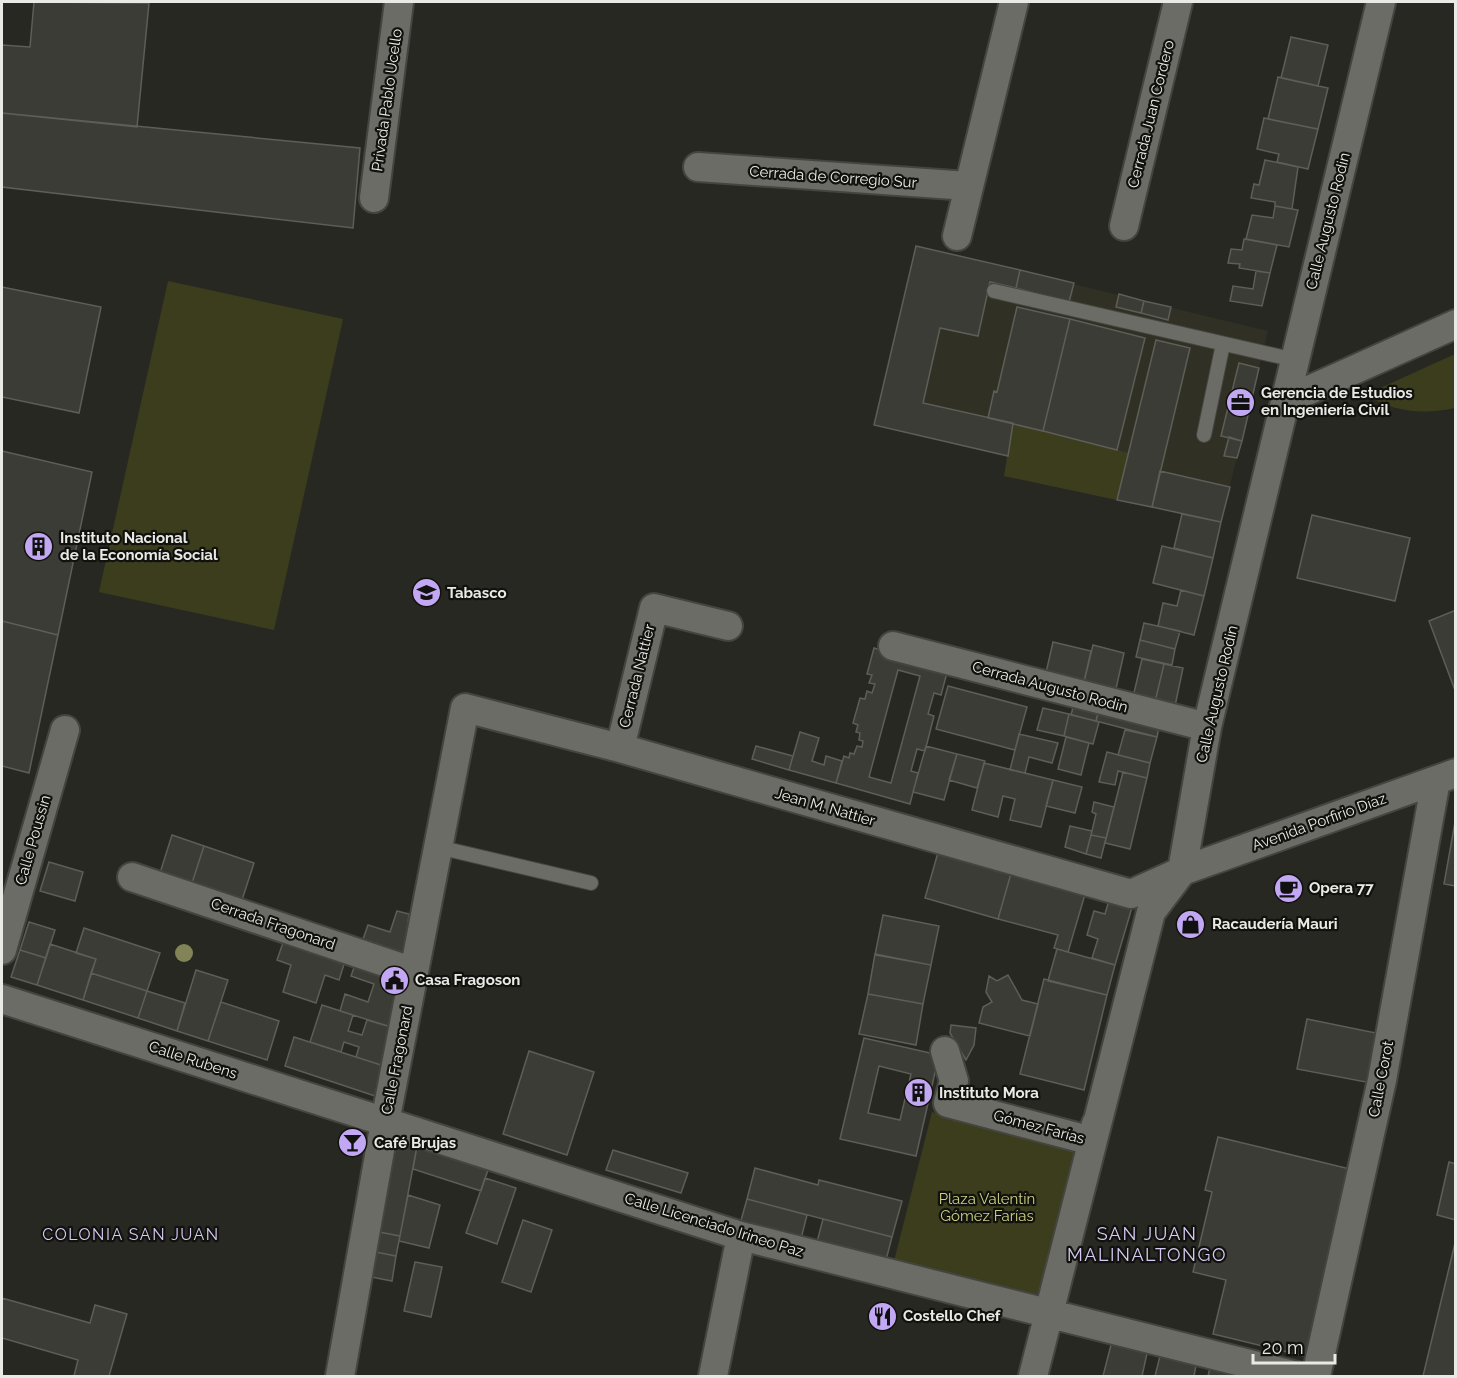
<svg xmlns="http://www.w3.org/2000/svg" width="1457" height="1378" viewBox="0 0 1457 1378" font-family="Raleway,sans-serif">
	<rect width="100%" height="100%" fill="#282823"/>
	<path fill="#303025" d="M916,246L1268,331L1221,522L1004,476L1007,456L874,425Z"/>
	<path fill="#3c3d1d" d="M168,281L343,319L274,630L99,592Z
		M1455,354V408C1423,415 1394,412 1365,395Z
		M1013,423L1129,453L1117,500L1004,476Z
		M932,1112L1081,1149L1042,1303L893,1265Z"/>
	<path fill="#3b3c36" stroke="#5e5e58" stroke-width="1.5" fill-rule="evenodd" d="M34,2L149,3L137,127L2,113V45L30,47Z
		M1291,37L1328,45L1318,86L1281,78Z
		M1278,77L1328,88L1318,129L1268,119Z
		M2,113L360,148L353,228L2,187Z
		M1264,118L1318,129L1308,169L1277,162L1279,154L1257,149Z
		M1265,160L1298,167L1292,209L1275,206V202L1251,198L1254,184L1259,185Z
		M1275,206L1298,210L1289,247L1246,239L1252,215L1273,218Z
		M1244,239L1277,245L1270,273L1239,268L1240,264L1228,263L1231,249L1242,250Z
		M916,246L1020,270L1016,288L990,282L978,336L940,328L923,403L1013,423L1008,456L874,425Z
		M1020,270L1074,283L1069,302L1016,288Z
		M1256,271L1270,273L1262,306L1230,301L1233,286L1253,289Z
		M2,287L101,307L79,413L2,397Z
		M1119,294L1144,301L1141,313L1116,307Z
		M1144,301L1171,307L1168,320L1141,313Z
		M1017,307L1070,319L1043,431L988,418L994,391L997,392Z
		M1070,319L1145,338L1117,450L1043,431Z
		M1156,340L1190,348L1152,507L1117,500Z
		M1239,363L1259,368L1242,441L1221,436Z
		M1229,437L1242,441L1237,458L1224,456Z
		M2,451L92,472L58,635L2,621Z
		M1160,471L1230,487L1221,522L1152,507Z
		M1182,514L1221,522L1213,558L1174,548Z
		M1312,515L1410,538L1395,601L1297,578Z
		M1162,546L1213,558L1204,596L1153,583Z
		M1181,590L1204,596L1194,635L1158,626L1163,603L1177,606Z
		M1456,610V693L1429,621Z
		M2,621L58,635L29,773L2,766Z
		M1144,623L1180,631L1175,649L1140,640Z
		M1140,640L1175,649L1172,665L1136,657Z
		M1053,642L1091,651L1083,686L1045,677Z
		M1093,645L1124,653L1115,693L1083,686Z
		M874,648L948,669L941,695L934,693L928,714L934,716L925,751L917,749L911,771L918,773L910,804L836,783L844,756L849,758L850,753L854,754L857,746L862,747L863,741L859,740L860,733L856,732L858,725L853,723L860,698L865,699L867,691L872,693L875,684L869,683L872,675L867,674ZM898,670L920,676L891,783L869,777Z
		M1142,659L1164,664L1155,702L1133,697Z
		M1164,664L1183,668L1175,706L1155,702Z
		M948,686L1027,707L1015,750L936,729Z
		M1074,704L1099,710L1096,721L1071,715Z
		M1043,708L1069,714L1064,736L1037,730Z
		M1099,708L1160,722L1157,737L1096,721Z
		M1069,714L1099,722L1093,744L1064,736Z
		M1125,730L1157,737L1150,763L1118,755Z
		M800,732L819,738L812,761L824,765L826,756L842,761L836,783L789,770Z
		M1019,734L1058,743L1052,763L1029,757L1025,773L1010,770Z
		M1066,737L1089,743L1081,775L1058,769Z
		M756,746L793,756L789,770L752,759Z
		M926,746L957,754L944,800L913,792Z
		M1107,752L1150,763L1147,778L1118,771L1115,785L1099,782Z
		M957,754L985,761L977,788L949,780Z
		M984,763L1053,780L1041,827L1010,820L1015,799L1003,796L998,817L972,810Z
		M1123,772L1147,778L1130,849L1105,843Z
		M1053,780L1082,787L1075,813L1046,806Z
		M1094,802L1114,807L1106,838L1091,835L1096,814L1092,812Z
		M1455,822H1456V886L1444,884Z
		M1070,826L1092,831L1086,854L1065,847Z
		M172,835L204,846L191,886L159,876Z
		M1091,835L1106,838L1101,858L1086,854Z
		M204,846L254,863L241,903L191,886Z
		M939,849L1012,870L998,919L925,898Z
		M49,862L83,872L75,901L40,891Z
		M1012,870L1086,891L1068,952L1054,948L1058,935L998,919Z
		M1110,897L1133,904L1115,965L1092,958L1098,939L1087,935L1094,911L1105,914Z
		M397,911L409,914L404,956L362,942L368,925L390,932Z
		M883,915L939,926L931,965L875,955Z
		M29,922L55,930L46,958L20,950Z
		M84,928L160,953L147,991L91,973L96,959L76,953Z
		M285,937L346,958L339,980L325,975L316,1003L283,992L291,965L277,960Z
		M50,944L96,959L83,1000L37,985Z
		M1057,949L1115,965L1107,995L1048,981Z
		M20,950L46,958L37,985L11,977Z
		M875,954L931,965L923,1004L868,994Z
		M356,962L399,976L391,1027L340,1011L345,994L368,1002L374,984L351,976Z
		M196,970L228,980L208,1041L177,1031Z
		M91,973L147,991L138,1018L83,1000Z
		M1008,975L1022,1000L1038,1004L1030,1036L979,1023L983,1007L992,1002L986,992L989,976L997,981Z
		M1044,979L1107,995L1084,1090L1020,1074Z
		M147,991L185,1003L177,1031L138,1018Z
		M868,994L923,1004L916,1045L859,1034Z
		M221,1002L279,1021L267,1060L208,1041Z
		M322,1005L353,1015L348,1031L362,1035L367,1020L391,1027L384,1066L356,1057L359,1047L344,1042L341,1052L310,1042Z
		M1307,1019L1381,1034L1371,1083L1297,1069Z
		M951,1025L976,1028L974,1045L966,1060L950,1033Z
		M294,1037L384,1066L378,1097L285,1066Z
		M864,1038L939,1055L916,1156L840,1139ZM879,1066L911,1074L900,1120L868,1113Z
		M529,1051L594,1072L567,1155L503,1134Z
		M1218,1137L1354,1170L1308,1357L1213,1334L1226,1280L1193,1272L1212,1192L1205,1190Z
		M396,1138L417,1146L400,1236L379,1232Z
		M417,1146L488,1170L481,1191L413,1169Z
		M613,1150L688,1173L681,1193L606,1170Z
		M1449,1162L1456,1164V1220L1437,1215Z
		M755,1168L818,1185L819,1180L902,1201L892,1237L747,1199Z
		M485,1178L516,1188L497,1244L466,1233Z
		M408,1195L440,1205L429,1248L399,1241Z
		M747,1199L807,1215L801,1239L740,1224Z
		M823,1219L892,1237L886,1260L817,1242Z
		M523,1220L552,1230L531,1292L502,1282Z
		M379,1232L400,1236L396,1256L375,1252Z
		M1456,1239V1376H1423Z
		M375,1252L396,1256L392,1281L371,1277Z
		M415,1262L442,1267L431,1317L404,1311Z
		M2,1298L90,1323L95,1305L127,1314L109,1376H74L78,1360L2,1338Z
		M1112,1341L1148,1349L1142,1376H1103Z
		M1161,1352L1197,1360L1194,1376H1155Z
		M1211,1364L1247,1376H1208Z"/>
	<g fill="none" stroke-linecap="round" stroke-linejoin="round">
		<defs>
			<path id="service" d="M994,291L1295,360
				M1204,435L1223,344
				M438,847L591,883"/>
			<path id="minor" d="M698,167L968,186
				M374,198L399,2
				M1124,226L1178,2
				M957,236L1014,2
				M1287,400L1456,324
				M893,646L1207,727
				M620,748L654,608L728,626
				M132,877L414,972
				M2,950L65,730
				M2,999L741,1236L1297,1376
				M945,1051L954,1081L948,1103L1092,1141L1096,1124
				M340,1376L385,1122L465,708L620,748L1131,894L1182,871L1456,773
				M713,1376L741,1236
				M1033,1376L1151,912L1182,871L1207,727L1381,2
				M1316,1376L1382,1080L1436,780"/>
		</defs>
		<use href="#service" stroke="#454540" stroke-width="16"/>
		<use href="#minor" stroke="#454540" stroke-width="32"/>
		<use href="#service" stroke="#6c6c66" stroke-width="14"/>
		<use href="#minor" stroke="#6c6c66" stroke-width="28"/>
	</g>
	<circle fill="#828457" cx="184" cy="953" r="9"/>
	<defs>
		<symbol id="office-disc" viewBox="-11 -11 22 22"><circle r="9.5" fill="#c2a8f2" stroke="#11110e"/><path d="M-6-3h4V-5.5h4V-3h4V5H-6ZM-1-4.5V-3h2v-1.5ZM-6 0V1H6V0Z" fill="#111"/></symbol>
		<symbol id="building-disc" viewBox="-11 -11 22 22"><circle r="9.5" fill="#c2a8f2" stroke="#11110e"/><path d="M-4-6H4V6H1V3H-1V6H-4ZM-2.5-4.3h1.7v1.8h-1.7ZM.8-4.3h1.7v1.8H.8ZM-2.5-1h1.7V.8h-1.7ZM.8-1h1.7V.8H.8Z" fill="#111"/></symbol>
		<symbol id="school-disc" viewBox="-11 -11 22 22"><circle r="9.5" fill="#c2a8f2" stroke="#11110e"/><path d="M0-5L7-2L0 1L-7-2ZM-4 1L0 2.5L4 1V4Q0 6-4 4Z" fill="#111"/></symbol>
		<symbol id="cafe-disc" viewBox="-11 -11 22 22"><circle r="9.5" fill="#c2a8f2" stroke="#11110e"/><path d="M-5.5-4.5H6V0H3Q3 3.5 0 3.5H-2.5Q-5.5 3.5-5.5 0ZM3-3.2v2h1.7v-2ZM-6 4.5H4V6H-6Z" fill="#111"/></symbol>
		<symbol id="shop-disc" viewBox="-11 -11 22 22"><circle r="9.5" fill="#c2a8f2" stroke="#11110e"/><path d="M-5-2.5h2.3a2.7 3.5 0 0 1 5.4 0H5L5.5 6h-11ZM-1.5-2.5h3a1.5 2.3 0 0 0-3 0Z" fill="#111"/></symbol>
		<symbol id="civic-disc" viewBox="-11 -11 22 22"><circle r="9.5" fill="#c2a8f2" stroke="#11110e"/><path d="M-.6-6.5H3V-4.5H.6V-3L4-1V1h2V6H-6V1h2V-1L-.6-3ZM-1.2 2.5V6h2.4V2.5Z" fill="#111"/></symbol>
		<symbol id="bar-disc" viewBox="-11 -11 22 22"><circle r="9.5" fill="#c2a8f2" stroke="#11110e"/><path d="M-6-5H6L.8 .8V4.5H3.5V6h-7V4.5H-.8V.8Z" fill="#111"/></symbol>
		<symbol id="restaurant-disc" viewBox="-11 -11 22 22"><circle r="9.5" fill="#c2a8f2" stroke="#11110e"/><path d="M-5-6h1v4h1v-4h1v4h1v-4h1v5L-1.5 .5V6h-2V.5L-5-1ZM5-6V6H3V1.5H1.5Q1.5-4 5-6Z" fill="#111"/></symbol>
	</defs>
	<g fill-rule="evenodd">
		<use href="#office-disc" x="1224" y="386" width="33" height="33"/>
		<use href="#building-disc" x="22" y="530" width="33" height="33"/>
		<use href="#school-disc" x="410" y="576" width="33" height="33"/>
		<use href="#cafe-disc" x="1272" y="872" width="33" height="33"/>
		<use href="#shop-disc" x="1174" y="908" width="33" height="33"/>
		<use href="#civic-disc" x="378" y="964" width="33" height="33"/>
		<use href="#building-disc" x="902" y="1076" width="33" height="33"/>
		<use href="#bar-disc" x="336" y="1126" width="33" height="33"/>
		<use href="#restaurant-disc" x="866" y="1300" width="33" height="33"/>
	</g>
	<g text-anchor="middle" stroke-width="4.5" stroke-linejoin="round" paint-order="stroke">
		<g font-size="15" fill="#e9e9e6" stroke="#11110e">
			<text transform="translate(387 100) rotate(-82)" y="5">Privada Pablo Ucello</text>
			<text transform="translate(1151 114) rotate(-76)" y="5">Cerrada Juan Cordero</text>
			<text transform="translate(833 177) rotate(4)" y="5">Cerrada de Corregio Sur</text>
			<text transform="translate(1328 221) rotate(-76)" y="5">Calle Augusto Rodin</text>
			<text transform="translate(637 676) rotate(-76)" y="5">Cerrada Nattier</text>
			<text transform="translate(1050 687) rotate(15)" y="5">Cerrada Augusto Rodin</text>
			<text transform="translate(1217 694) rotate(-77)" y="5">Calle Augusto Rodin</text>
			<text transform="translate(825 807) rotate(16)" y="5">Jean M. Nattier</text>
			<text transform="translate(1319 822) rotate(-20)" y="5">Avenida Porfirio Díaz</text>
			<text transform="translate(33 840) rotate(-74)" y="5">Calle Poussin</text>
			<text transform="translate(273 924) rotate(19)" y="5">Cerrada Fragonard</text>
			<text transform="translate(193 1060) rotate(18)" y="5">Calle Rubens</text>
			<text transform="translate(397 1060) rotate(-79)" y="5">Calle Fragonard</text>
			<text transform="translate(1381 1079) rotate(-79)" y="5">Calle Corot</text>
			<text transform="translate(1039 1127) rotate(15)" y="5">Gómez Farías</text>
			<text transform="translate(714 1225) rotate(17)" y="5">Calle Licenciado Irineo Paz</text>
		</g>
		<g font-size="15" font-weight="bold" fill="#e9e9e6" stroke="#11110e" text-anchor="start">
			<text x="1261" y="398">Gerencia de Estudios<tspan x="1261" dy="17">en Ingeniería Civil</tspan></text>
			<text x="60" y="543">Instituto Nacional<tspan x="60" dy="17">de la Economía Social</tspan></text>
			<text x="447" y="598">Tabasco</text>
			<text x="1309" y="893">Opera 77</text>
			<text x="1212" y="929">Racaudería Mauri</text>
			<text x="415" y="985">Casa Fragoson</text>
			<text x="939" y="1098">Instituto Mora</text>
			<text x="374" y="1148">Café Brujas</text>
			<text x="903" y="1321">Costello Chef</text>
		</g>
		<g font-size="15" fill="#ccd082" stroke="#11110e">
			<text x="987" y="1204">Plaza Valentín<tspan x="987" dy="17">Gómez Farías</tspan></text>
		</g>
		<g font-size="16" letter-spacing="1.5" fill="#d8caf5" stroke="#11110e">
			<text x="131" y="1240">COLONIA SAN JUAN</text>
		</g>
		<g font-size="18" letter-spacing="1.5" fill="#d8caf5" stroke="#11110e">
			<text x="1147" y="1240">SAN JUAN<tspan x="1147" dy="21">MALINALTONGO</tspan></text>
		</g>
	</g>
	<rect width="1457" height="1378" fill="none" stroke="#e9e9e6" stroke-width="6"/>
	<path d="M1253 1354v9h82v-9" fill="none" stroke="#e9e9e6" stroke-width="3"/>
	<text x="1262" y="1354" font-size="18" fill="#e9e9e6" stroke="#11110e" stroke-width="4.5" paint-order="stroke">20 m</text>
</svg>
